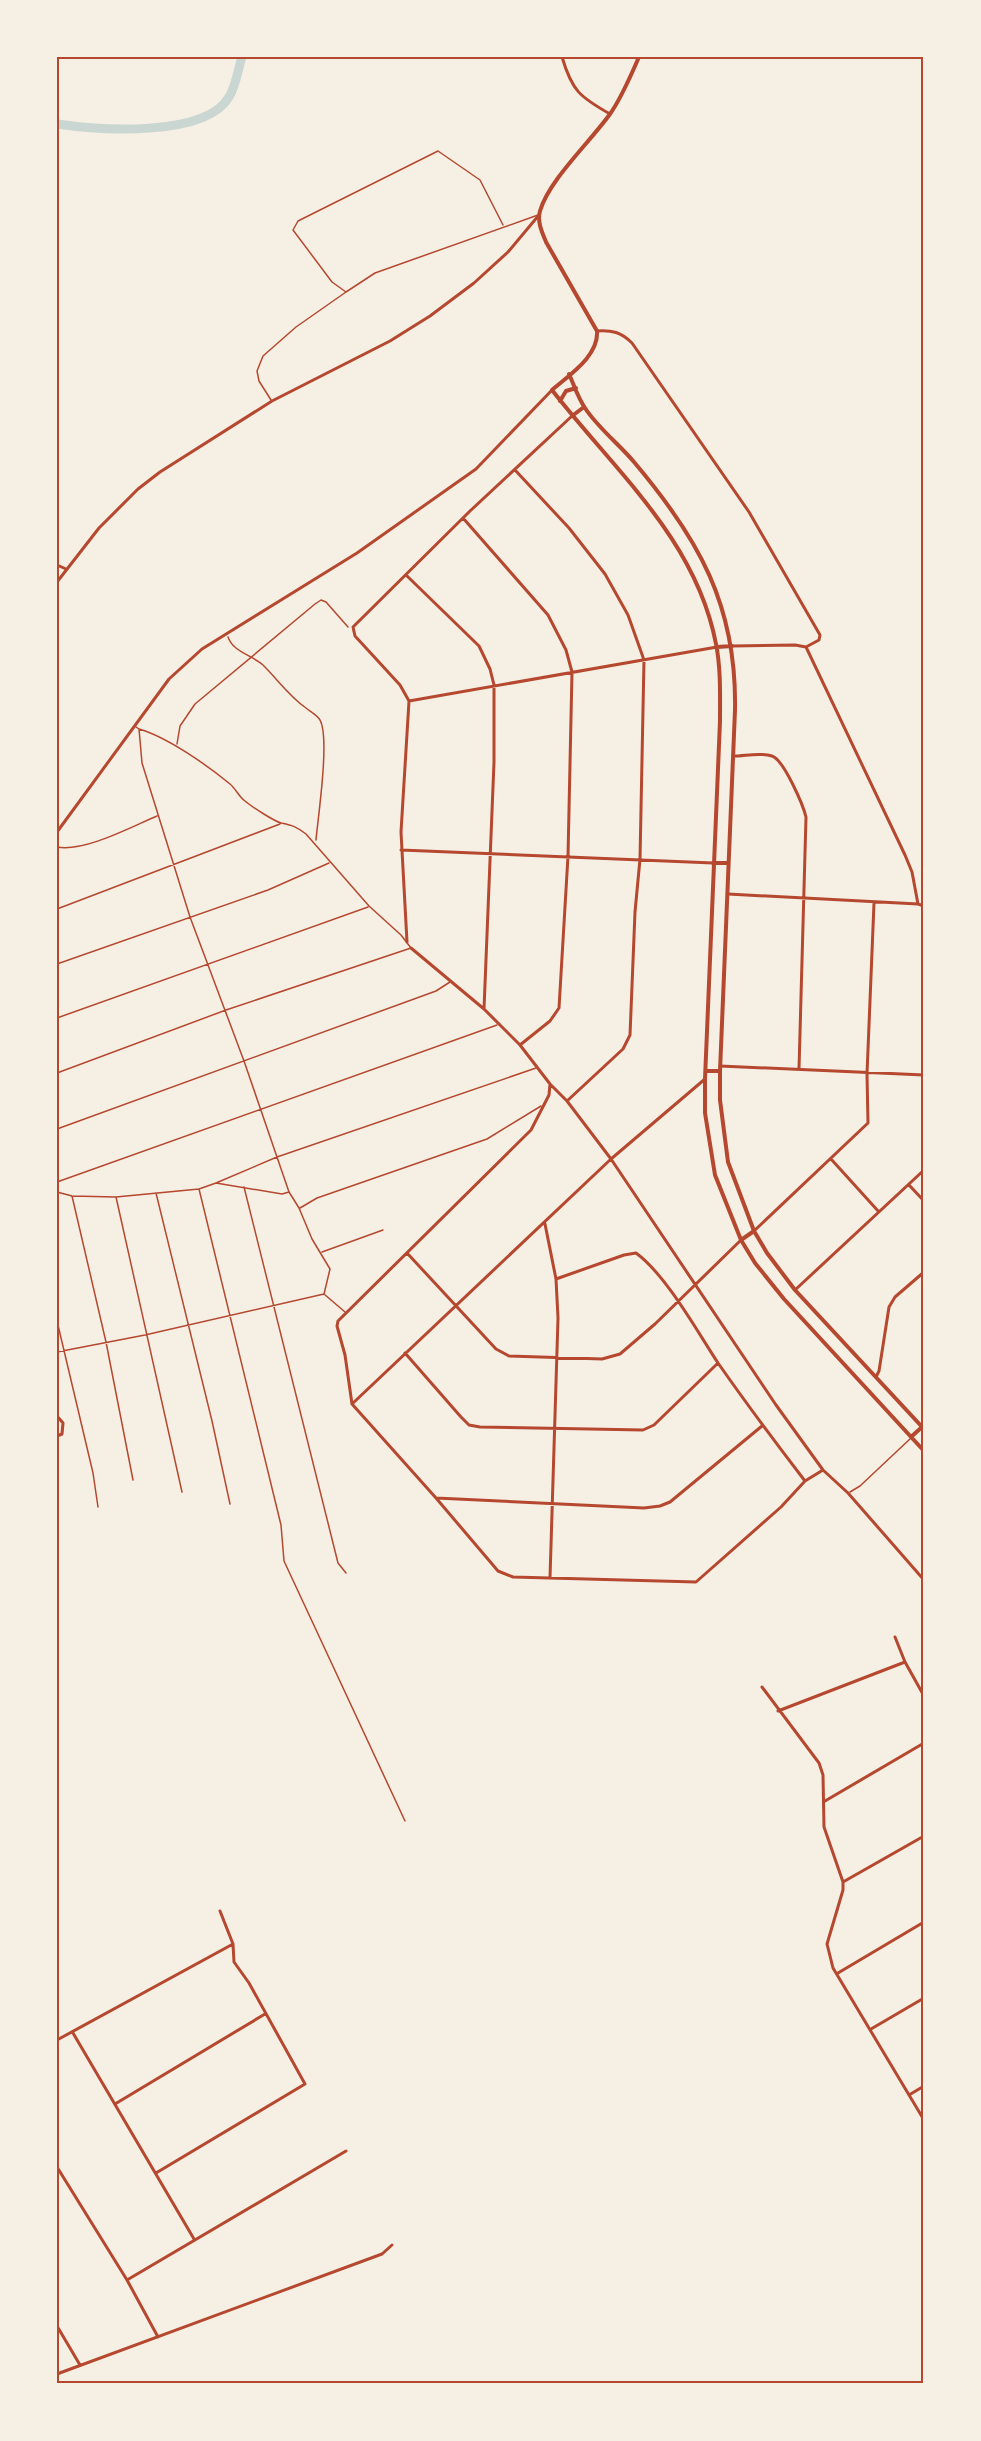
<svg xmlns="http://www.w3.org/2000/svg" width="981" height="2441" viewBox="0 0 981 2441" font-family="'Fira Sans',sans-serif">
	<rect width="100%" height="100%" fill="#f6efe4"/>
	<g fill="none" stroke-linecap="round" stroke-linejoin="round">
		<path stroke="#c9d6d2" stroke-width="9" d="M57,124C98,130 205,138 229,97C236,86 238,69 242,57"/>
		<path stroke="#b5482f" stroke-width="1.5" d="M228,637C233,652 252,655 263,665C278,680 289,696 306,708C311,712 317,715 320,720C330,738 318,817 316,840
			M177,744L180,726L195,704L315,604L321,600L326,602L348,627"/>
		<path stroke="#b5482f" stroke-width="1.5" d="M346,292L332,282L293,230L298,221L438,151L480,180L503,225
			M271,400L259,381L257,371L263,356L296,327L346,292L375,273L538,215
			M136,727L139,729L142,763L190,917L244,1061L289,1192L299,1208L312,1239L330,1269L324,1294
			M57,847C85,852 131,827 157,816
			M57,909L280,824
			M57,964L268,890L329,863
			M57,1018L368,907
			M57,1073L226,1010L411,948L401,935L369,906L306,834C297,827 292,825 281,823C274,821 252,807 245,801C239,797 236,789 230,784C207,765 167,737 139,729
			M57,1129L436,991L450,982
			M57,1182L497,1025
			M216,1183L277,1157L536,1068
			M244,1187L338,1563L346,1573
			M199,1189L281,1525L284,1561L405,1821
			M57,1192L72,1196L116,1197L199,1189L216,1183L282,1194L289,1192
			M156,1193L212,1421L230,1504
			M72,1196L106,1342L133,1480
			M116,1197L182,1492
			M300,1208L317,1198L487,1139L541,1106
			M322,1252L383,1230
			M57,1321L93,1473L98,1507
			M57,1352L145,1335L324,1294L345,1312
			M850,1492L860,1486L911,1438"/>
		<path stroke="#b5482f" stroke-width="3" d="M562,57C572,91 580,97 610,114
			M597,331C612,330 621,332 632,343L749,512L820,635L819,640L806,647
			M515,470L569,528L605,574L628,615L644,660L640,859L635,912L630,1035L623,1049L567,1101
			M463,518L548,615L566,650L572,672L568,856L559,1008L550,1021L520,1045
			M57,565L66,569
			M406,575L479,646L490,669L494,685V762L484,1009
			M57,582L99,528L138,489L160,472L272,401L390,341L430,316L474,283L508,252L539,215
			M732,646L795,645L806,647
			M806,647L905,855L912,872L918,904L924,906
			M409,701L717,647
			M733,756C745,756 761,752 772,756C784,760 803,805 806,817L799,1069
			M401,850L713,863
			M728,894L918,904
			M407,942L401,832L409,701L400,685L355,636L353,627L470,511L572,416
			M411,948L484,1009L520,1045L550,1084L567,1101L611,1159L776,1405L823,1470L848,1493L924,1580
			M720,1066L924,1075
			M550,1084L549,1095L531,1130L338,1321L337,1326L345,1355L352,1404L436,1498L498,1571L513,1577L696,1582L781,1507L805,1481L823,1470
			M831,1159L879,1212
			M909,1185L924,1201
			M545,1224L556,1279L558,1318L550,1578
			M754,1231L868,1123L867,1074L874,903
			M407,1253L496,1349L509,1356L602,1359L620,1354L655,1324L741,1240
			M556,1279L624,1255L636,1253C666,1275 697,1331 718,1363C746,1403 775,1442 805,1481
			M795,1290L924,1170
			M405,1353L461,1417L469,1425L480,1427L643,1430L654,1425L718,1363
			M876,1377L879,1371L889,1307L895,1297L924,1272
			M352,1404L611,1159L705,1079
			M57,1416L63,1423L62,1434L57,1436
			M436,1498L644,1508L660,1506L670,1502L762,1426
			M895,1637L905,1662L924,1696
			M762,1687L819,1763L823,1775L824,1827L843,1882V1890L827,1944L833,1968L924,2120
			M778,1711L905,1662
			M825,1801L924,1743
			M843,1882L924,1836
			M838,1973L924,1922
			M871,2029L924,1998
			M73,2033L194,2239
			M57,2040L233,1944
			M909,2095L924,2086
			M115,2104L265,2014
			M57,2167L127,2280L158,2337
			M156,2173L305,2084L249,1983L234,1962L233,1944L220,1911
			M127,2280L346,2151
			M57,2326L80,2365
			M57,2374L382,2254L392,2245"/>
		<path stroke="#b5482f" stroke-width="3" d="M57,832L169,679L202,649L357,553L476,469L552,390"/>
		<path stroke="#b5482f" stroke-width="4" d="M639,57C630,77 622,97 610,114C590,142 549,180 540,211C537,222 542,232 546,242L597,331C599,356 569,375 552,390C614,470 696,539 716,644C721,669 720,696 720,721L705,1079V1113L715,1175L741,1240L755,1263L784,1299L924,1451
			M569,374C574,385 578,398 585,408C598,428 619,444 634,462C699,539 737,606 735,710L720,1071V1100L728,1162L754,1231L767,1253L795,1290L924,1429
			M560,401L566,391L576,388
			M572,416L584,407
			M717,647L732,646
			M713,863H728
			M706,1071H720
			M741,1240L754,1231
			M911,1437L922,1427"/>
	</g>
	<rect width="981" height="2441" fill="none" stroke="#f6efe4" stroke-width="117"/>
	<rect x="58" y="58" width="864" height="2324" fill="none" stroke="#b5482f" stroke-width="2"/>
</svg>
